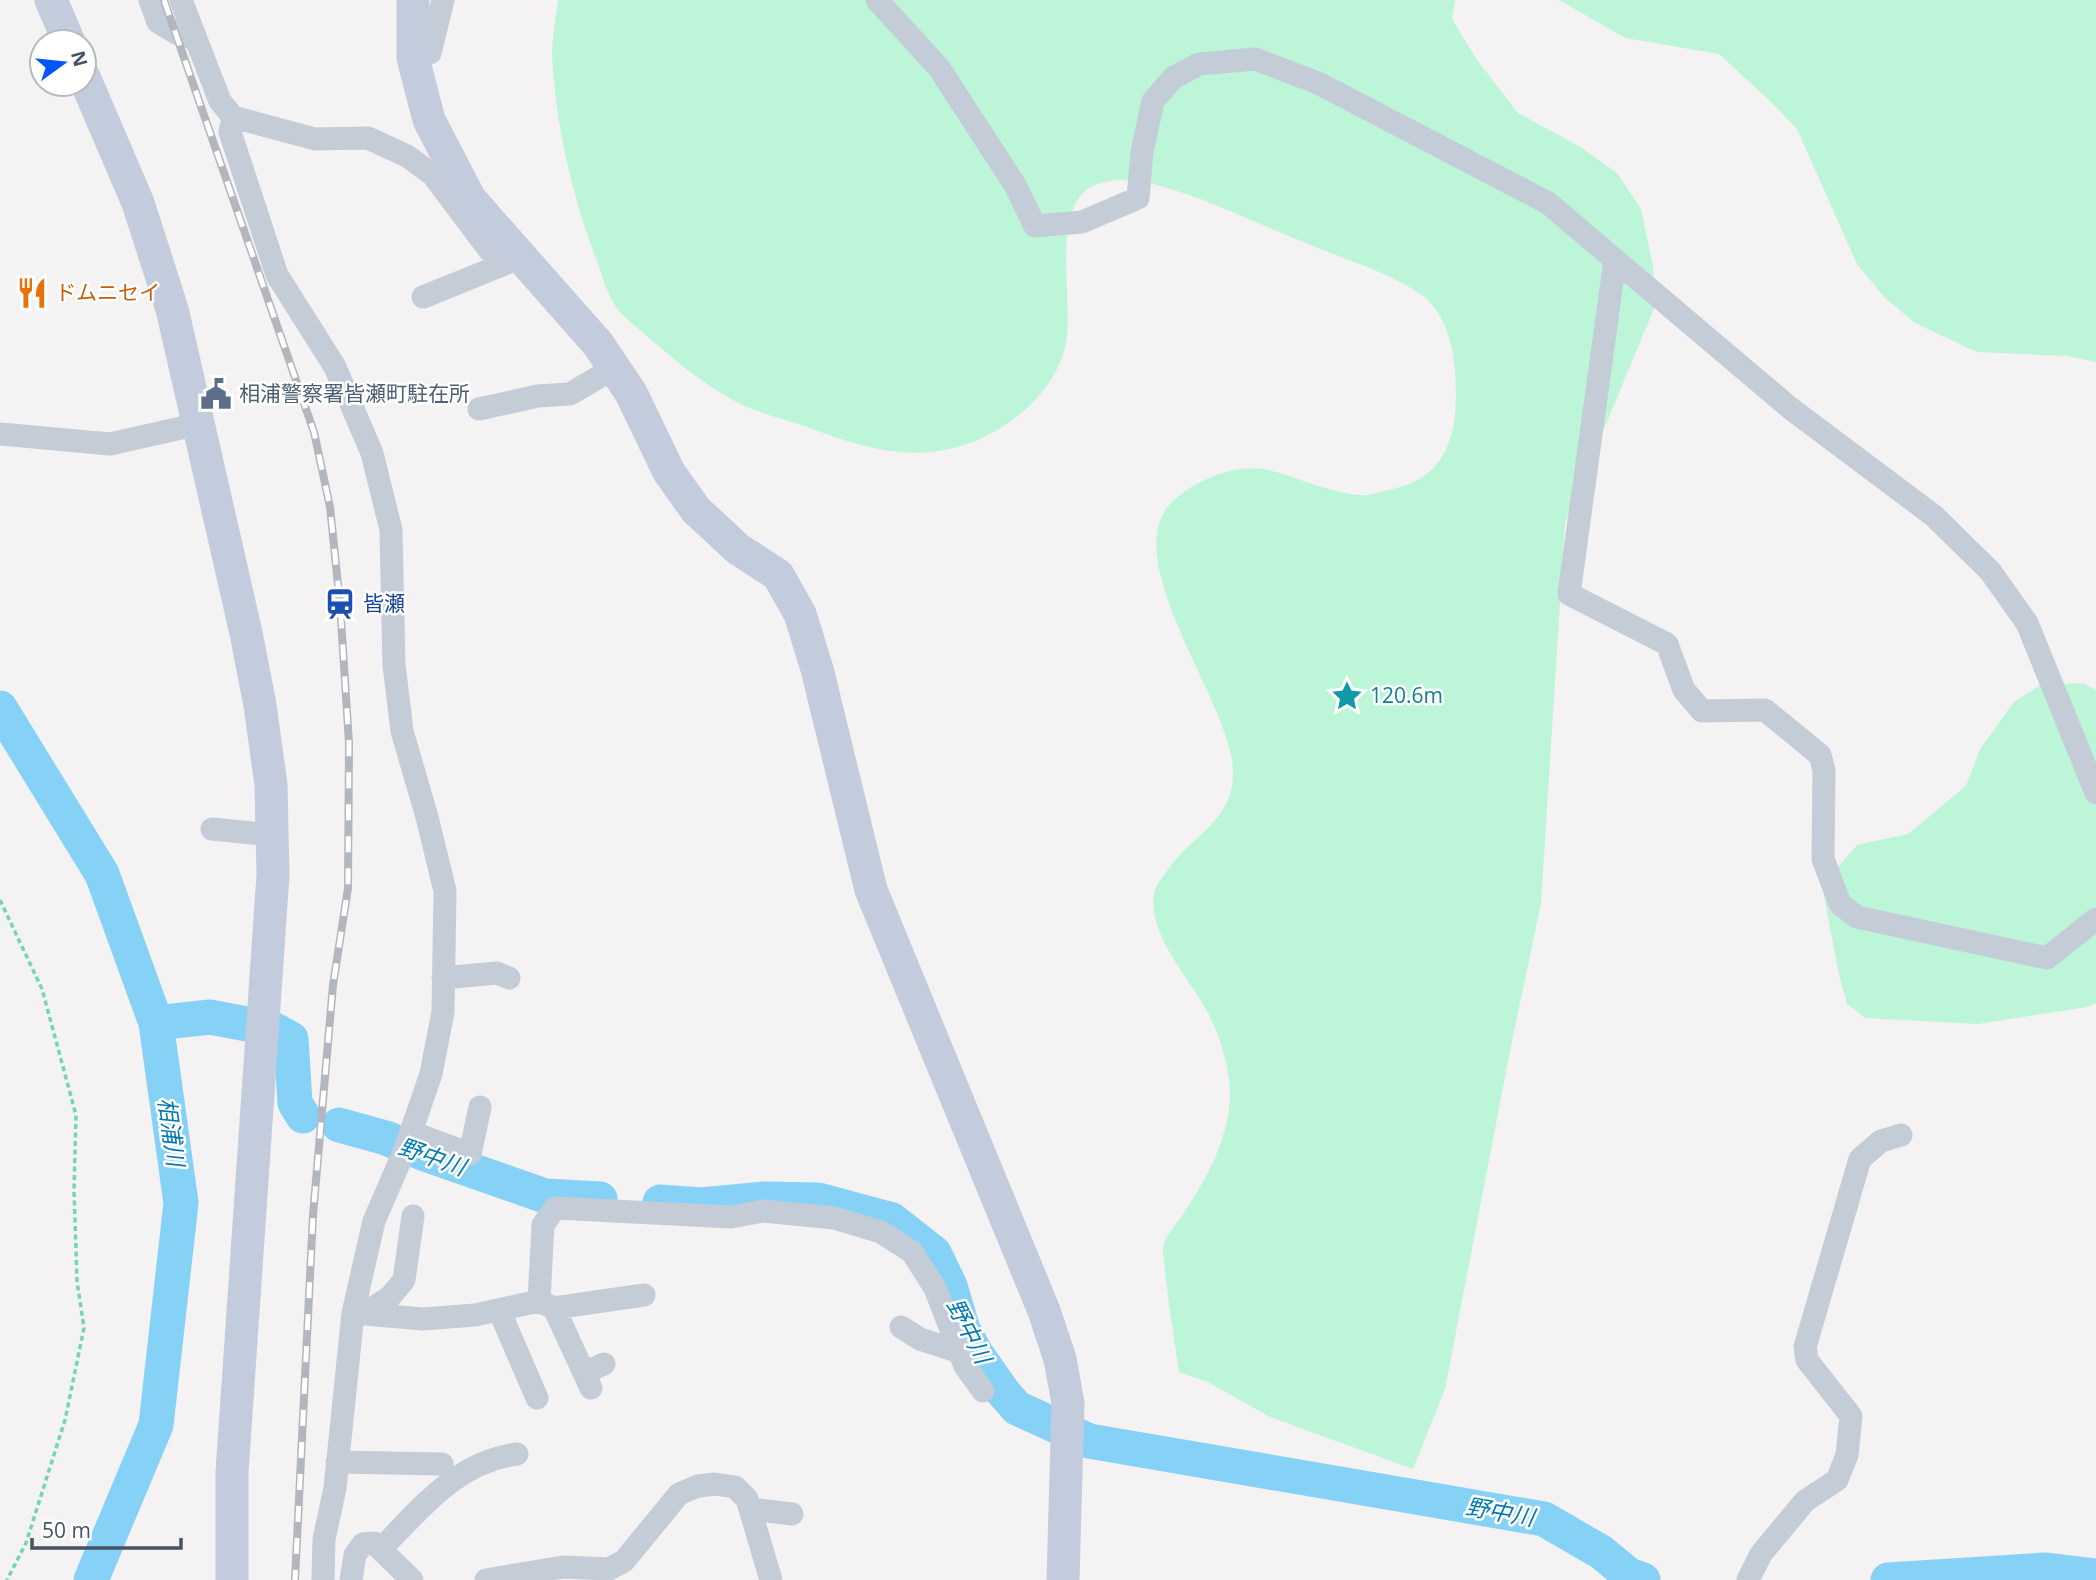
<svg xmlns="http://www.w3.org/2000/svg" width="2096" height="1580" viewBox="0 0 2096 1580" font-family="'Open Sans','Noto Sans JP',sans-serif">
	<rect width="100%" height="100%" fill="#f4f2f2"/>
	<path fill="#bdf5d9" d="M558,0H1455L1452,19L1477,60L1518,113L1579,146L1617,173L1641,209L1653,266L1655,306L1565,523L1541,903L1511,1046L1445,1389L1413,1469L1270,1417L1208,1382L1179,1372C1174,1335 1167,1298 1164,1260C1164,1256 1162,1251 1163,1246C1166,1235 1179,1221 1185,1211C1210,1174 1235,1126 1229,1080C1226,1057 1219,1034 1208,1013C1190,978 1142,930 1156,887C1158,883 1169,868 1172,864C1201,829 1240,814 1232,760C1223,696 1126,567 1166,509C1177,494 1195,484 1212,477C1261,456 1285,478 1333,490C1342,492 1351,495 1360,495C1370,496 1379,492 1388,490C1452,479 1459,427 1455,371C1453,345 1445,313 1423,296C1391,273 1344,259 1308,244C1260,225 1213,201 1164,187C1142,181 1117,176 1095,185C1049,204 1074,301 1066,343C1057,385 1024,417 986,436C925,466 870,451 810,428C788,420 764,415 743,405C707,388 671,357 641,331C634,325 626,319 620,312C608,299 603,278 597,261C572,196 556,126 552,56C552,37 556,18 558,0Z
		M1559,0H2096V362L2067,356L1977,352L1915,323L1885,298L1857,264L1797,129L1771,102L1719,54L1625,38Z
		M2083,683L2096,690V1003L2087,1007L1978,1024L1865,1018L1847,1004L1839,975L1824,896L1831,875L1857,845L1908,834L1966,786L1980,749L2014,702L2040,685Z"/>
	<g fill="none" stroke-linecap="round" stroke-linejoin="round">
		<path stroke="#86d2f6" stroke-width="35" d="M0,708L102,874L156,1023L181,1203L156,1425L91,1580
			M156,1023L210,1017L273,1029L291,1039L295,1103L303,1116
			M339,1125L386,1138L425,1154L545,1196L600,1199
			M660,1202L701,1205L765,1199L818,1200L892,1220L934,1253L950,1286L963,1330L975,1352L1003,1392L1017,1408L1089,1441L1544,1519L1601,1552L1629,1575L1643,1580
			M1888,1580L2045,1570L2096,1576"/>
		<path stroke="#71d7b0" stroke-width="3.5" stroke-dasharray="5 3.5" stroke-linecap="butt" d="M0,900L42,989L76,1115L74,1190L77,1281L84,1328L65,1420L26,1543L7,1580"/>
		<path stroke="#c4ccd8" stroke-width="23" d="M150,0L158,22L176,33L195,39
			M181,0L220,101L233,117L315,139L368,138L407,156L433,175L490,251L508,242
			M877,0L939,68L1015,185L1035,226L1082,222L1138,198L1142,152L1153,101L1173,78L1199,64L1255,59L1318,83L1548,203L1790,408L1934,516L1990,571L2027,623L2096,793
			M413,58L430,53L443,0
			M233,117L230,132L277,275L335,367L372,453L391,530L394,665L402,731L427,817L445,891L443,1012L431,1074L404,1152L374,1221L353,1313L335,1488L324,1539L323,1580
			M1615,260L1569,594L1667,644L1684,690L1702,711L1765,710L1820,755L1824,770L1823,859L1840,904L1857,917L2047,958L2096,919
			M423,297L522,257
			M479,409L538,396L570,394L614,368
			M0,434L110,444L199,424
			M212,829L272,835
			M443,978L497,973L509,978
			M411,1132L470,1154L480,1107
			M539,1301L543,1225L555,1208L731,1217L763,1211L834,1218L881,1232L912,1252L935,1288L965,1366L983,1391
			M554,1308L591,1388
			M499,1310L537,1398
			M353,1313L423,1319L475,1315L539,1301L554,1308L644,1295
			M364,1314L390,1297L404,1280L413,1216
			M901,1327L920,1339L960,1352
			M584,1373L604,1364
			M337,1462L442,1464
			M750,1509L792,1514
			M381,1549C420,1509 458,1461 517,1454
			M351,1580L355,1555L363,1544L374,1543L412,1580
			M486,1580L563,1567L609,1569L624,1561L679,1494L698,1486L715,1484L735,1487L747,1499L771,1580
			M1748,1580L1761,1554L1805,1501L1837,1480L1847,1455L1851,1416L1807,1360L1805,1347L1860,1159L1881,1141L1901,1135"/>
		<path stroke="#c3ccdc" stroke-width="33" d="M51,0L69,42
			M413,0V58L429,120L470,199L598,344L631,393L669,472L696,510L738,549L778,575L800,614L817,669L871,890L1044,1311L1060,1359L1068,1403L1063,1580
			M84,77L138,203L172,309L246,633L260,705L271,785L273,875L232,1472V1580"/>
		<defs>
			<path id="rail" d="M164,0L314,432L330,507L340,604L349,743L348,888L333,985L313,1215L295,1580"/>
		</defs>
		<use href="#rail" stroke="#b3b6bd" stroke-width="8"/>
		<use href="#rail" stroke="#fff" stroke-width="5" stroke-dasharray="16" stroke-linecap="butt"/>
	</g>
	<defs>
		<symbol id="restaurant-bare" viewBox="-9 -9 18 18"><path d="M-5-6h1v4h1v-4h1v4h1v-4h1v5L-1.5 .5V6h-2V.5L-5-1ZM5-6V6H3V1.5H1.5Q1.5-4 5-6Z" fill="#e8710a" stroke="#fff" stroke-width="2.5" paint-order="stroke"/></symbol>
		<symbol id="civic-bare" viewBox="-9 -9 18 18"><path d="M-.6-6.5H3V-4.5H.6V-3L4-1V1h2V6H-6V1h2V-1L-.6-3ZM-1.2 2.5V6h2.4V2.5Z" fill="#5c6f8a" stroke="#fff" stroke-width="2.5" paint-order="stroke"/></symbol>
		<symbol id="station-bare" viewBox="-9 -9 18 18"><path d="M-3-6H3Q5-6 5-4V2Q5 4 3 4L4.5 6H3L1.5 4h-3L-3 6H-4.5L-3 4Q-5 4-5 2V-4Q-5-6-3-6ZM-3.5-4v3h7v-3ZM-3.5 1v1.5H-2V1ZM2 1v1.5H3.5V1Z" fill="#1a4fb4" stroke="#fff" stroke-width="2.5" paint-order="stroke"/></symbol>
		<symbol id="sight-bare" viewBox="-9 -9 18 18"><path d="M0-6L1.8-2.2L6-1.7L2.9 1.2L3.7 5.4L0 3.3L-3.7 5.4L-2.9 1.2L-6-1.7L-1.8-2.2Z" fill="#0f9aa8" stroke="#fff" stroke-width="2.5" paint-order="stroke"/></symbol>
	</defs>
	<g fill-rule="evenodd">
		<use href="#restaurant-bare" x="10" y="271" width="44" height="44"/>
		<use href="#civic-bare" x="194" y="372" width="44" height="44"/>
		<use href="#station-bare" x="318" y="582" width="44" height="44"/>
		<use href="#sight-bare" x="1325" y="674" width="44" height="44"/>
	</g>
	<g text-anchor="middle" stroke-width="5" stroke-linejoin="round" paint-order="stroke">
		<g font-size="21" fill="#c56008" stroke="#fff" text-anchor="start">
			<text x="55" y="300">ドムニセイ</text>
		</g>
		<g font-size="21" fill="#4e5e75" stroke="#fff" text-anchor="start">
			<text x="239" y="401">相浦警察署皆瀬町駐在所</text>
		</g>
		<g font-size="21" fill="#164399" stroke="#fff" text-anchor="start">
			<text x="363" y="611">皆瀬</text>
		</g>
		<g font-size="21" fill="#0d838f" stroke="#fff" text-anchor="start">
			<text x="1370" y="703">120.6m</text>
		</g>
		<g font-size="23" font-style="italic" fill="#017ab3" stroke="#fff">
			<text transform="translate(171 1132) rotate(82)" y="8">相浦川</text>
			<text transform="translate(432 1157) rotate(19)" y="8">野中川</text>
			<text transform="translate(969 1331) rotate(63)" y="8">野中川</text>
			<text transform="translate(1500 1512) rotate(10)" y="8">野中川</text>
		</g>
	</g>
	<g transform="translate(63 63) rotate(75)"><circle r="33" fill="#ffffff" stroke="#b5bac0" stroke-width="2"/>
	<path d="M0-5L12 26L0 18L-12 26Z" fill="#0755f9"/>
	<text y="-10" font-size="19" font-weight="bold" text-anchor="middle" fill="#475262">N</text>
	</g>
	<path d="M32 1538v10h149v-10" fill="none" stroke="#475262" stroke-width="3.5"/>
	<text x="42" y="1538" font-size="21" fill="#475262" stroke="#ffffff" stroke-width="5" paint-order="stroke">50 m</text>
</svg>
